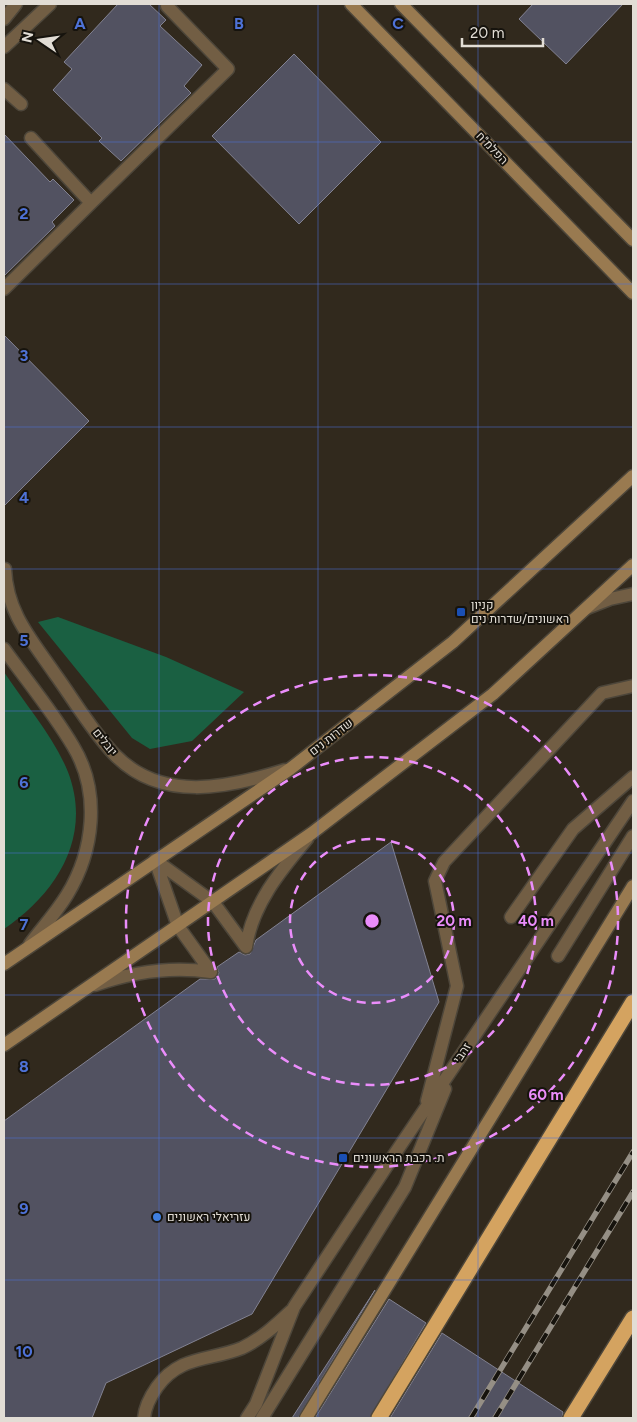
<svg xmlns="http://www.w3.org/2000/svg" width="637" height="1422" viewBox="0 0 637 1422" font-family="Figtree,Heebo,sans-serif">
	<rect width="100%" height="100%" fill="#31291d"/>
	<path fill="#1a6042" d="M58,617L166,657L244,692L192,741L150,749L132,738L38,622Z
		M4,672C25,704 54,737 68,772C93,837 56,894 4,929Z"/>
	<path fill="#525261" stroke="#828292" d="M118,4H149L166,20L160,26L202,65L184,86L191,93L121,161L99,141L102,138L53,90L72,69L64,62Z
		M533,4H623L566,64L519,19Z
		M294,54L381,142L299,224L212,136Z
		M4,134L50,182L53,179L74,200L52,222L55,226L4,276Z
		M4,335L89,421L4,506Z
		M391,842L439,1002L252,1314L106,1383L92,1418H4V1121L200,979H215L219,973L217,967L239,952L245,955L250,954L256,940Z
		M375,1290L298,1418H292Z
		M389,1299L426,1323L370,1418H315Z
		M442,1333L563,1412L562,1418H390Z"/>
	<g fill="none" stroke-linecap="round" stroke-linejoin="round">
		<defs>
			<path id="lane" d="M4,89L21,104
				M91,203L228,69L167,6
				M4,289L91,203L31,138
				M587,608L610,599L633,594
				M155,860L213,902L246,947
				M155,860L178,926L211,972
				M511,917L573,829L633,777
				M246,947C252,905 280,871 307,839
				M558,956L633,836
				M95,985C132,972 171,966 211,972
				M427,1101L457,986L435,881L444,862L602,693L633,686
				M144,1418C145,1406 150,1397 157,1387C180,1355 210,1361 242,1348C261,1339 276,1325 291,1311
				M247,1418L256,1404L294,1307L396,1152L633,801
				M262,1418L405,1187L445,1089"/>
			<path id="street" d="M4,19L16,4
				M4,47L50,4
				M5,569C7,613 31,639 55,674C74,700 91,730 114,754C161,803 228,788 285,770
				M4,649C27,681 53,712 73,746C101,792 94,851 67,895C56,913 42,928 30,944"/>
			<path id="secondary" d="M351,4L633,293
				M401,4L633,240
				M4,964L290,769L453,642L633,476
				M4,1045L312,833L493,694L633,565
				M306,1418L633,886"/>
			<path id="highway" d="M379,1418L633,1002
				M571,1418L633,1318"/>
		</defs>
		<use href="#lane" stroke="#4d463a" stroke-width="15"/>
		<use href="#street" stroke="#4d463a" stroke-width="15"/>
		<use href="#secondary" stroke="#4d463a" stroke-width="15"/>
		<use href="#highway" stroke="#4d463a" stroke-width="18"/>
		<use href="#lane" stroke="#725e44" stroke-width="12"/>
		<use href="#street" stroke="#725e44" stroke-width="12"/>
		<use href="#secondary" stroke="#997a50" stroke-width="12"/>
		<use href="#highway" stroke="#d4a360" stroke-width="15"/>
		<defs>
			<path id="rail" d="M471,1418L633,1152
				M495,1418L633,1192"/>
		</defs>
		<use href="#rail" stroke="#958f85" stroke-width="5.5"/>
		<use href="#rail" stroke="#16130d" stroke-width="4" stroke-dasharray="11" stroke-linecap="butt"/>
	</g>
	<path fill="none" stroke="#4e72d7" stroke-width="1" stroke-opacity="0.55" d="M159,4V1418M318,4V1418M478,4V1418M4,142H633M4,284H633M4,427H633M4,569H633M4,711H633M4,853H633M4,995H633M4,1138H633M4,1280H633"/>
	<g fill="none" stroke="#eb8dfb" stroke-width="2.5" stroke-dasharray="9 6">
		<circle cx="372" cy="921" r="82"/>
		<circle cx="372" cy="921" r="164"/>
		<circle cx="372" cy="921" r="246"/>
	</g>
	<g fill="#1a4fb4" stroke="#16130d" stroke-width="2">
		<rect x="456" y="607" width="10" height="10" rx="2.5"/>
		<rect x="338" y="1153" width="10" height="10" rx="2.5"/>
	</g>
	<circle fill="#3f7fe0" stroke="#16130d" stroke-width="2" cx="157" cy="1217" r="5"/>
	<g text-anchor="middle" stroke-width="4" stroke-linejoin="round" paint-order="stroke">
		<g font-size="12" fill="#e2ddd5" stroke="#16130d">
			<text transform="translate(492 148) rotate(46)" y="4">הפלמ"ח</text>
			<text transform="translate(331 737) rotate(-38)" y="4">שדרות נים</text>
			<text transform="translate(105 742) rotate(51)" y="4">יובלים</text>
			<text transform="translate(462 1053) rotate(-56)" y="4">זהבי</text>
		</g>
		<g font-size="12" fill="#e2ddd5" stroke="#16130d" text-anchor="start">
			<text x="471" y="609">קניון<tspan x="471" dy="14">ראשונים/שדרות נים</tspan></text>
			<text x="353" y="1162">ת. רכבת הראשונים</text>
			<text x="167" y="1221">עזריאלי ראשונים</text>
		</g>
	</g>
	<g font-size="16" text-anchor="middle" font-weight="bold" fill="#4e72d7" stroke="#16130d" stroke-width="4" stroke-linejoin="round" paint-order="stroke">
		<text x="80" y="29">A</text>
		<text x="239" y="29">B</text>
		<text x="398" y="29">C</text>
		<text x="24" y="219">2</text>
		<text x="24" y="361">3</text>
		<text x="24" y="503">4</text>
		<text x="24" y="646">5</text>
		<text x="24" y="788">6</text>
		<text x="24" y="930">7</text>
		<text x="24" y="1072">8</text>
		<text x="24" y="1214">9</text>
		<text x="24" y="1357">10</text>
	</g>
	<circle cx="372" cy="921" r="8" fill="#eb8dfb" stroke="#16130d" stroke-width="2.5"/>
	<g font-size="15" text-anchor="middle" font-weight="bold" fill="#eb8dfb" stroke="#16130d" stroke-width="4" stroke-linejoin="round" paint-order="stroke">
		<text x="454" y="926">20 m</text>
		<text x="536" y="926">40 m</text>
		<text x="546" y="1100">60 m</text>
	</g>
	<rect width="637" height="1422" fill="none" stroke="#e2ddd5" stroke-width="10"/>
	<g transform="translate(40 40) rotate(283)" stroke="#16130d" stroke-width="4" paint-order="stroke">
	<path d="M0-4L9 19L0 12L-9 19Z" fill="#e2ddd5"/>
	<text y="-8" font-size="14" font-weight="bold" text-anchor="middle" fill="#e2ddd5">N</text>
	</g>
	<path d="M462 38v8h81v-8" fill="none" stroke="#e2ddd5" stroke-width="2.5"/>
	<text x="470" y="38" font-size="15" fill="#e2ddd5" stroke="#16130d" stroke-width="4" paint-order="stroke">20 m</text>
</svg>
